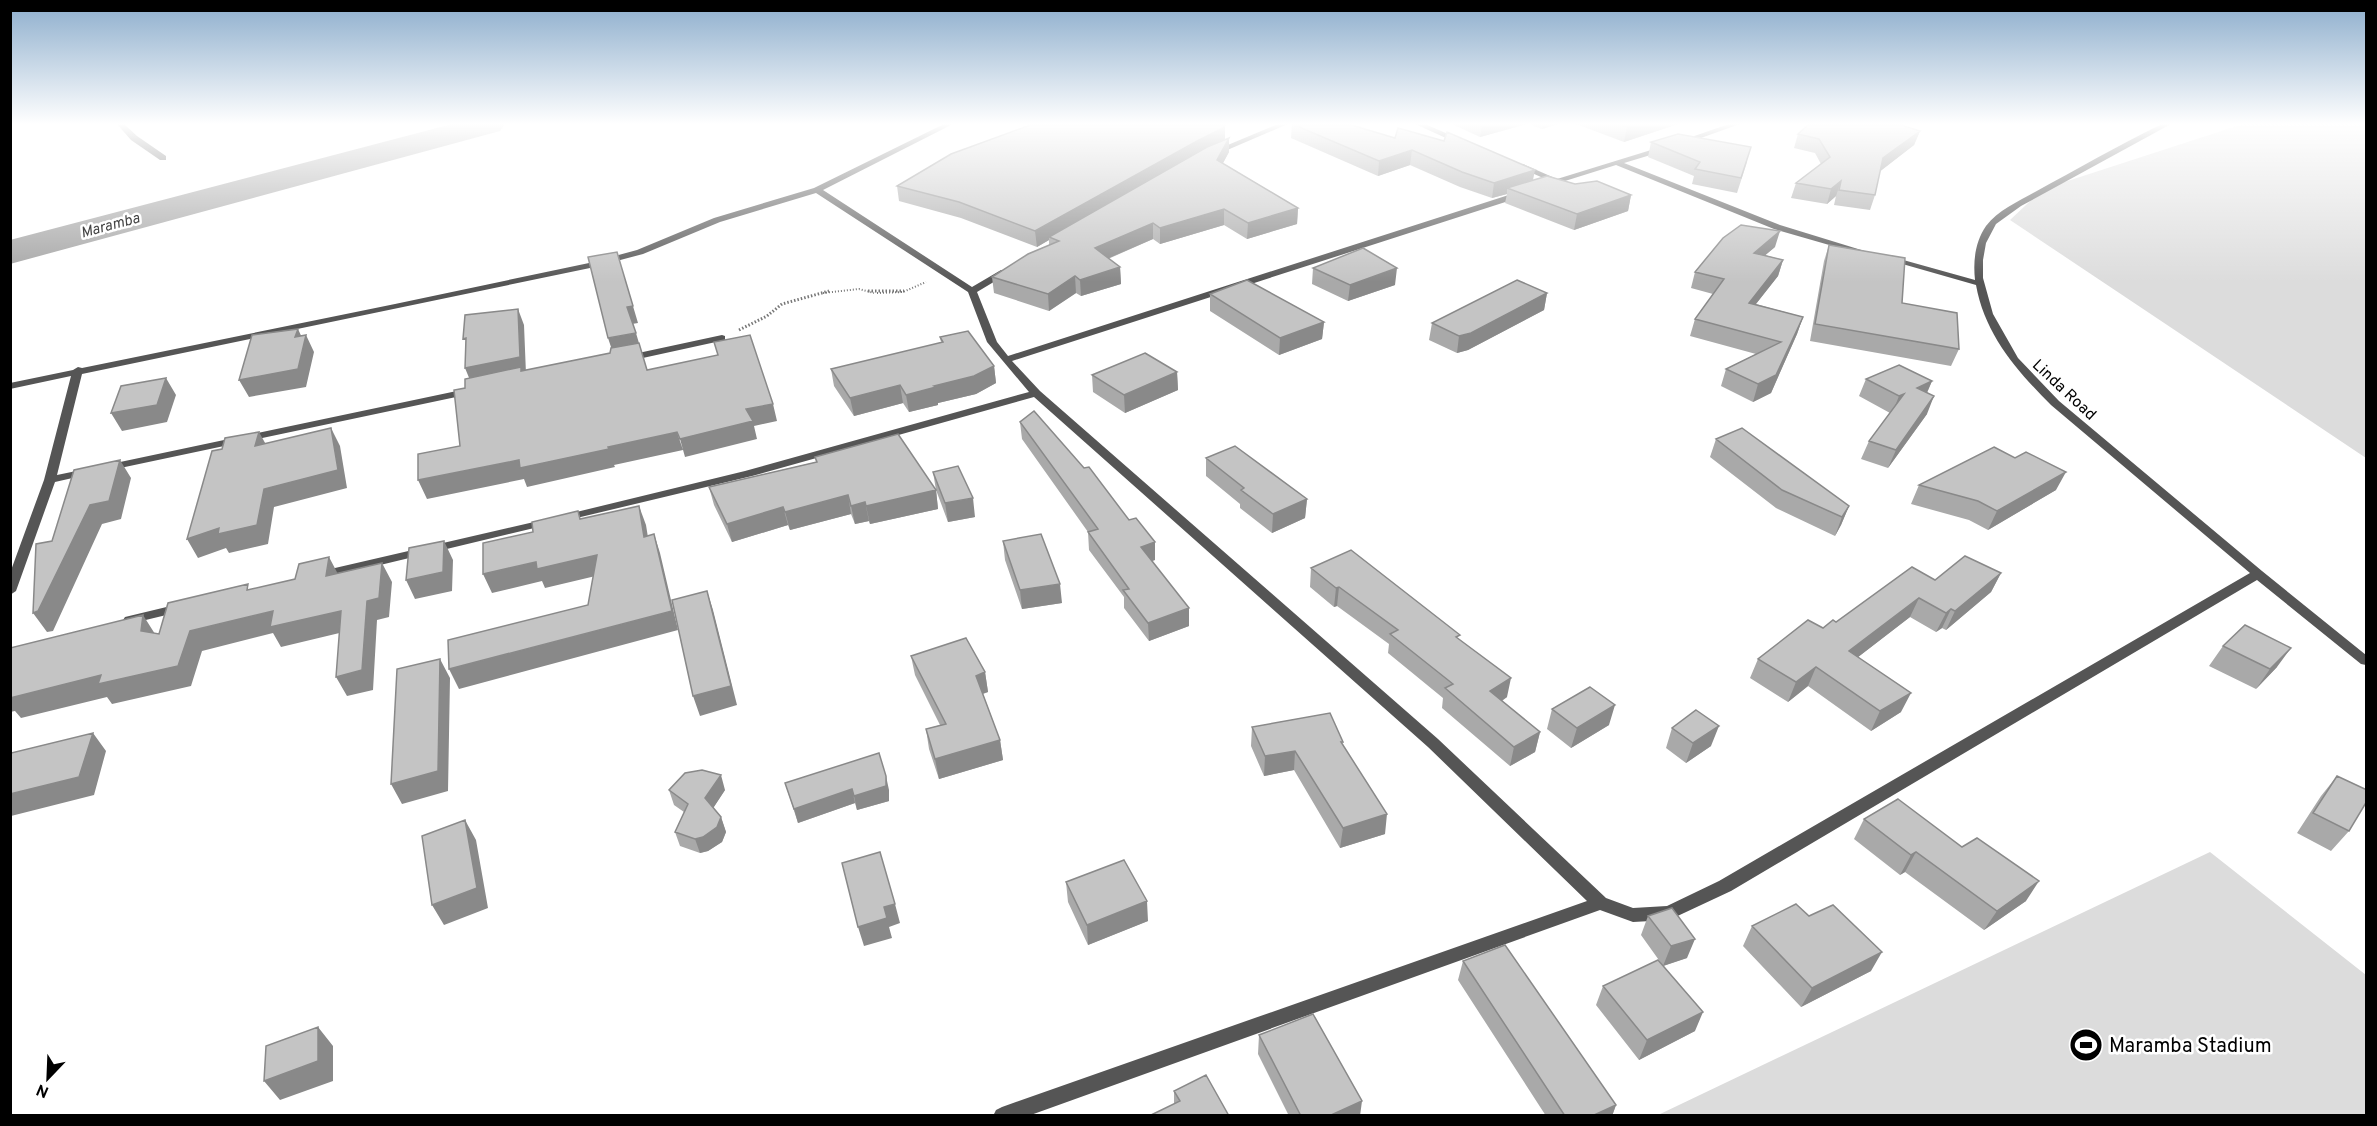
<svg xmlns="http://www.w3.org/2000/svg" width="2377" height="1126" viewBox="0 0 2377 1126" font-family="Overpass,sans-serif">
	<rect width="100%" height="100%" fill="#fff"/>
	<path fill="#dcdcdc" d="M2243,124H2366V458L2010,220L2043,189Z
		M2210,852L2366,975V1115H1658Z"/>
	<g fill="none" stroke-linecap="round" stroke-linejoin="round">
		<path fill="#a3a3a3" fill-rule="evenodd" d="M452,124H505L500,131L10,264V240Z"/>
		<path stroke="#777" stroke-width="2" stroke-dasharray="1 2" stroke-linecap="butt" d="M823,293L859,289L874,293
			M877,293L903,292L926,282"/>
		<path stroke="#777" stroke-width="3" stroke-dasharray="1.5 2" stroke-linecap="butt" d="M868,291H904
			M739,330L767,316L782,304L829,291"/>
		<path fill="#555" fill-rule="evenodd" d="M117,124H124L137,136L166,156V160H160L131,140Z
			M944,124H953L823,190L972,287L1001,270H1007V274L977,292L997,342L1008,356L1518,192H1524V196L1012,361L1040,391L1438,739L1606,898L1633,908L1667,906L1719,881L2250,573L2051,405C2017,371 1985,335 1976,285L1885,259L1889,256L1975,280C1973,261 1975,242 1986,226C1998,210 2018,202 2035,192C2077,169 2119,145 2162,124H2171L2021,206L1996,224L1986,243L1983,260V278L1993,314L2018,358L2059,401L2262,571L2366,655V665L2361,664L2257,580L1731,891L1669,920L1633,922L1600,910L1028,1116H993L996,1110L1002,1107L1587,901L1428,747L1034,397L752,476L564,521L560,520L558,518L560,516L745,471L1029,392L987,342L968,292L816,193L720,222L643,254L590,268L82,374L57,475L86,469L91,472L90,474L55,482L16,591L10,595V573L44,480L71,376L10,389V383L73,370L78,367L82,368L395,304L589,263L637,250L714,218L814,188Z
			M1278,124H1288L1218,154L1211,152Z
			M1415,124H1425L1464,141L1457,143Z
			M1729,124H1740L1684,144L1677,142Z
			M1664,146L1668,148L1667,150L1624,163L1780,225L1871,253L1864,255L1774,229L1616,165L1549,186L1545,184L1550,181L1516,166L1523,164L1557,179Z
			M722,335L725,336V340L629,361L624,358L629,355Z
			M471,388L476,391L475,393L106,471L101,468L106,465Z
			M547,519L553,522L551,524L322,579L316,575L322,571Z
			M179,604L185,608L183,611L129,624L123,620L125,617Z"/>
	</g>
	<path fill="#a9a9a9" d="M1292,124H1348L1533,180L1575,184L1631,195L1628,211L1574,230L1505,203L1507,194L1492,198L1460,187L1410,165L1378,176L1291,138Z
		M1452,124H1527L1480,137Z
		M1529,124H1558L1542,129Z
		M1576,124H1678L1624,142Z
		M1920,131L1914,145L1880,171L1875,195L1870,210L1834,205L1836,196L1827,204L1791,198L1796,183L1821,164L1815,153L1794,148L1798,134Z
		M1229,138V152L1223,163L1298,208L1297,224L1247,239L1224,225L1160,244L1153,239L1108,259L1120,267L1121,284L1081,296L1076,293L1049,311L994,293L992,277L1049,245V240L1037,247L961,218L899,201L897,186L1225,139L1224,140Z
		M1651,142L1747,162L1737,193L1692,184L1694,176L1648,157Z
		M1829,245L1959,349L1951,366L1810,341L1824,261Z
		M1775,247L1765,255L1783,260L1778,276L1756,304L1803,317L1797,334L1771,393L1753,402L1721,386L1726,369L1756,354L1690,336L1695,319L1713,294L1691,288L1695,272Z
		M1313,268L1395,285L1348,301L1312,284Z
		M1547,293L1544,310L1468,350L1457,353L1429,340L1432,323Z
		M1210,294L1324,322L1322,339L1279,355L1210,311Z
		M940,337L994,366L996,383L976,394L938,403V405L909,412L903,403L854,416L834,386L831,369L941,343Z
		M1177,372L1178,390L1125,413L1093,392L1092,375Z
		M1866,379L1932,381L1927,393V414L1888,468L1861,459L1869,441L1890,413L1859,396Z
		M1020,422L1155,560L1152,561L1189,626L1149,641L1124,608V597L1089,550L1088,532L1022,439Z
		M1716,439L1849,506L1841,525L1835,536L1776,508L1710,457Z
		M815,457L936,490L938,509L870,524L869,521L855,524L851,514L790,530L788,525L732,542L714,505L709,487L816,462Z
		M1206,458L1307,499L1305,518L1272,533L1240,508V504L1206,476Z
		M933,472L975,517L948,522L936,490Z
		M1919,485L2056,490L1988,530L1969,520L1911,504Z
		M1003,541L1062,603L1022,609L1005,560Z
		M1311,568L1459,639L1507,697L1502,701L1540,732L1535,752L1510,766L1442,708L1443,698L1388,653L1389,644L1337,606L1334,607L1310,587Z
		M2001,573L1991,592L1946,630L1942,628L1936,632L1910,617L1858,657L1901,712L1871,731L1808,686L1788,702L1750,678L1758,659L1836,622L1935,580Z
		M2223,646L2277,667L2256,689L2209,666Z
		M911,656L985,672L988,692L983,694L1000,740L1003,760L939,779L929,749L926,729L940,725L915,675Z
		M1552,709L1609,725L1571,748L1547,729Z
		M1252,727L1343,745L1385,834L1340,848L1294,770L1264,776L1251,746Z
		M1672,728L1711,746L1686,763L1666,748Z
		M2337,776L2349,831L2331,851L2297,833L2321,796Z
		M785,783L889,790V801L857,810L855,803L798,823Z
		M669,790H725L713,808L721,817L726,832L722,842L708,851L700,853L680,846L675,832L684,812L674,805Z
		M1864,819L2026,901L1984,930L1905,872L1900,875L1854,839Z
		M1066,882L1148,921L1088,945L1068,902Z
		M1648,916L1687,958L1663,966L1695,1031L1639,1060L1596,1005L1603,986L1661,963L1641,935Z
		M1809,916L1871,971L1801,1007L1743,946L1752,926Z
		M1463,961L1616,1105L1612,1116H1546L1458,980Z
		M1259,1035L1360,1116H1289L1258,1054Z
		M1174,1091L1229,1116L1174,1104Z"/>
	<path fill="#898989" d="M1482,124H1527L1480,137Z
		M1543,124H1558L1542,129Z
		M1638,124H1678L1624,142L1627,127Z
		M1225,125V139L1223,143L1049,237V240L1037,247L1035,231Z
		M1920,131L1914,145L1878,173L1883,158Z
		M1229,138V152L1217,174V160Z
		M1412,150L1410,165L1378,176L1379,161Z
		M1535,170L1532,185L1507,188V194L1492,198L1494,183Z
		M1841,181L1836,196L1827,204L1831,189Z
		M1631,195L1628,211L1574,230L1577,214Z
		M1298,208L1297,224L1247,239L1248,223Z
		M1224,209V225L1160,244V228Z
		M1153,223V239L1095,264V248Z
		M1780,231L1775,247L1749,269L1754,253Z
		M617,252L638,323L632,324L627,307Z
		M1783,260L1778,276L1744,319L1749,303Z
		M1120,267L1121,284L1081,296L1080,280Z
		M1397,268L1395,285L1348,301L1350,285Z
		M1075,276L1076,293L1049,311L1048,294Z
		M1547,293L1544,310L1468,350L1457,353L1459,336Z
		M518,309L524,325L526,374L472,385L465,368Z
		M1803,317L1797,334L1771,393L1753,402L1758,384Z
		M1324,322L1322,339L1279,355L1280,338Z
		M298,329L304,342L306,335L314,352L306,387L249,397L239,380L295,337Z
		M636,333L641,350L614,356L608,338Z
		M994,366L996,383L976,394L938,403V405L909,412L906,395Z
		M1177,372L1178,390L1125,413L1124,395Z
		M166,378L176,395L167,422L122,431L111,413Z
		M1932,381L1924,399L1917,388Z
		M900,385L903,403L854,416L850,398Z
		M1904,394L1892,414L1899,396Z
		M1934,396L1927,414L1888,468L1896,450Z
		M773,404L777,421L754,426L757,439L685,457L680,439L746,409Z
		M331,428L340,446L347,488L274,507L268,544L229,553L226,548L198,558L187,539L264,489Z
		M259,432L269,450L255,446Z
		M677,432L683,450L614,465L615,467L527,487L524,479L427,499L418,480L519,460L608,447Z
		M120,460L131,478L121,519L102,524L53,631L47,632L33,613L90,505Z
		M2066,472L2056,490L1988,530L1997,511Z
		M936,490L938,509L870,524L866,506Z
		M848,495L851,514L790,530L785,512Z
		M973,498L975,517L948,522L945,503Z
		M1307,499L1305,518L1272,533L1273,514Z
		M865,502L869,521L855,524L851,506Z
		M639,506L646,525L651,556L644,537Z
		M1849,506L1841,525L1835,536L1842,517Z
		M783,507L788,525L732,542L727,524Z
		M654,534L660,553L678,630L459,689L449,669L672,611Z
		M444,541L453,560L452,591L415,599L406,580Z
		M1155,542V560L1141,564V547Z
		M597,555L604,574L545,588L542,581L492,593L483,574L536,562Z
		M329,557L339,576H326Z
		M382,563L392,582L389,617L377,620L373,690L347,696L336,677Z
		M2001,573L1991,592L1946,630L1955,611Z
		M1060,584L1062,603L1022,609L1020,590Z
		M1339,587L1337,606L1334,607L1336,588Z
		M707,591L713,610L737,705L700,716L693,696Z
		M1919,598L1910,617L1840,671L1849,651Z
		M1189,608V626L1149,641L1148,623Z
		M1951,609L1942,628L1936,632L1946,613Z
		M273,611H341L352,630L281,647L273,633L202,651L191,686L112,704L107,697L21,718L15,711L10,712V690L190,631Z
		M143,615L155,634L141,631Z
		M2291,648L2277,667L2256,689L2270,669Z
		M440,659L450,678L448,791L402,804L391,784Z
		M1816,667L1808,686L1788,702L1796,682Z
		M985,672L988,692L978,695L976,676Z
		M1511,678L1507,697L1486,711L1490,691Z
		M1911,693L1901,712L1871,731L1880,711Z
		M1615,705L1609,725L1571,748L1577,728Z
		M1719,726L1711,746L1686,763L1693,743Z
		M1540,732L1535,752L1510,766L1514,747Z
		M93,733L106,751L94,795L11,816L10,794Z
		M1000,740L1003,760L939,779L935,759Z
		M1295,751L1294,770L1264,776L1265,756Z
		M721,775L725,790L710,813L705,798Z
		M886,776L889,790V801L857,810L854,796Z
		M852,789L855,803L798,823L794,809Z
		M1387,814L1385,834L1340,848L1343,828Z
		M721,817L726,832L722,842L708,851L700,853L695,839Z
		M465,820L476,840L488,908L444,925L432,905Z
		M1916,852L1905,872L1900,875L1911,855Z
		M2039,881L2026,901L1984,930L1997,911Z
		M1147,901L1148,921L1088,945L1087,925Z
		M895,904L900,923L889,927L892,938L864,946L858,927L884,907Z
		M1695,939L1687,958L1663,966L1671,946Z
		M1882,952L1871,971L1801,1007L1812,988Z
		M1703,1012L1695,1031L1639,1060L1647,1040Z
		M318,1027L333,1046V1081L280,1100L264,1081Z
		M1362,1101L1360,1116H1329Z
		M1616,1105L1612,1116H1592Z"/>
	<path fill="#c4c4c4" stroke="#898989" stroke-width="1.5" d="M1033,124H1222L1225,125L1223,128L1199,140L1035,231L959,202L897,186L951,154Z
		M1292,124H1348L1395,138L1398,128L1444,141L1447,132L1535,170L1494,183L1462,172L1412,150L1379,161Z
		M1617,124H1638L1627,127Z
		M1809,124H1898L1920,131L1883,158L1875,195L1839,190L1841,181L1831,189L1796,183L1830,157L1819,139L1798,134Z
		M1678,134L1751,147L1741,178L1695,169L1700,162L1651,142Z
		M1229,138L1217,160L1298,208L1248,223L1224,209L1160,228L1153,223L1095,248L1120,267L1080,280L1075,276L1048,294L992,277L1028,254L1059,241L1049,237L1207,147Z
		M1547,176L1575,184L1597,181L1631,195L1577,214L1507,188Z
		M1741,225L1780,231L1754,253L1783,260L1749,303L1803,317L1776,375L1758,384L1726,369L1781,342L1695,319L1724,279L1695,272L1723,238Z
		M1829,245L1905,258L1902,303L1957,313L1959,349L1815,324Z
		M1363,248L1397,268L1350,285L1313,268Z
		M617,252L633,306L627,307L636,333L608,338L588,257Z
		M1247,280L1324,322L1280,338L1210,294Z
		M1517,280L1547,293L1471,333L1459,336L1432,323Z
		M518,309L520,357L465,368L466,338L463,339L465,315Z
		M298,329L295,337L306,335L298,369L239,380L252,335Z
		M968,331L994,366L974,376L934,386L936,387L906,395L900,385L850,398L831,369L943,342L940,337Z
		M750,335L773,404L746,409L753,421L680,439L677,432L608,447L609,449L520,468L519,460L418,480V454L460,446L454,390L465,388V379L521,367V371L610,353L611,348L639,343L647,370L718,355L714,342Z
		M1145,353L1177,372L1124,395L1092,375Z
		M1899,365L1932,381L1917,388L1934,396L1896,450L1869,441L1904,394L1899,396L1866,379Z
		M166,378L157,405L111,413L121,386Z
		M1034,411L1084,468L1089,467L1129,520L1136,518L1155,542L1141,547L1189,608L1148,623L1123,590L1129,589L1088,532L1098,529L1020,422Z
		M331,428L338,470L264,489L257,525L218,534L219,528L187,539L212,451L222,449L225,438L259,432L255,446Z
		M1742,428L1849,506L1842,517L1782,490L1716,439Z
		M898,434L936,490L866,506L865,502L851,506L848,495L785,512L783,507L727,524L709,487L817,462L815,457Z
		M1235,446L1307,499L1273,514L1241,490L1244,488L1206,458Z
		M1994,447L2015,458L2026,452L2066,472L1997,511L1978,501L1919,485Z
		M120,460L109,501L90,505L38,611L33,613L36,544L52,541L74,470Z
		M958,466L973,498L945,503L933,472Z
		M639,506L644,537L654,534L672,611L449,669L448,640L588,605L597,555L537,569L536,562L483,574V543L533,532L532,522L578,511L580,519Z
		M1041,534L1060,584L1020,590L1003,541Z
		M444,541L443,572L406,580L409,548Z
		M1351,550L1460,635L1456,637L1511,678L1490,691L1540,732L1514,747L1445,688L1453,684L1390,634L1398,630L1339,587L1336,588L1311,568Z
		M1965,556L2001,573L1955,611L1951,609L1946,613L1919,598L1849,651L1911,693L1880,711L1816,667L1796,682L1758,659L1808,620L1823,628L1833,620L1836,622L1912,567L1935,580Z
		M329,557L326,576L382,563L379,598L367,601L362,670L336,677L341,611L270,627L273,611L190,631L178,666L98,684L101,675L10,698V648L143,615L141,631L159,634L168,603L248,584L247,590L295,579L299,564Z
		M707,591L731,686L693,696L672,600Z
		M2245,625L2291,648L2270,669L2223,646Z
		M966,638L985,672L976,676L1000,740L935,759L926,729L946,724L911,656Z
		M440,659L438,771L391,784L397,669Z
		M1590,687L1615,705L1577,728L1552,709Z
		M1696,710L1719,726L1693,743L1672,728Z
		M1330,713L1343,742H1341L1387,814L1343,828L1295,751L1265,756L1252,727Z
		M93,733L79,777L10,794L11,753Z
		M879,753L886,776V786L854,796L852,789L794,809L785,783Z
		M702,770L721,775L705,798L721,817L717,827L703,837L695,839L675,832L688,804L669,790L685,773Z
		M2337,776L2367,790V801L2349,831L2313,813Z
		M1898,799L1962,847L1977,838L2039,881L1997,911L1916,852L1911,855L1864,819Z
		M465,820L477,888L432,905L422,836Z
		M880,852L895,904L884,907L887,918L858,927L842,863Z
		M1124,860L1147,901L1087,925L1066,882Z
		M1796,904L1809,916L1833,905L1882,952L1812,988L1752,926Z
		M1672,908L1695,939L1671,946L1648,916Z
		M1505,945L1616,1105L1592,1116H1565L1463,961Z
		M1658,960L1703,1012L1647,1040L1603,986Z
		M1313,1014L1362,1101L1329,1116H1301L1259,1035Z
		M318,1027V1061L264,1081L266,1046Z
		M1206,1075L1229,1116H1149L1180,1101L1174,1091Z"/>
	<linearGradient id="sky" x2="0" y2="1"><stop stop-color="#8cadcc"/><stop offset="0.44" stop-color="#fff"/><stop offset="1" stop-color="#fff" stop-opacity="0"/></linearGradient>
	<rect width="2377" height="282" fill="url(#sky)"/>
	<defs>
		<symbol id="stadium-disc" viewBox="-11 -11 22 22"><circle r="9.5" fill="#000" stroke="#fff"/><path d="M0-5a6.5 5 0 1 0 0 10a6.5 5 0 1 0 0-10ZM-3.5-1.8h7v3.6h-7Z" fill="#fff"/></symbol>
	</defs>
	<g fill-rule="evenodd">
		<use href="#stadium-disc" x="2067" y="1026" width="38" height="38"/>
	</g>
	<g text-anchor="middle" stroke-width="5" stroke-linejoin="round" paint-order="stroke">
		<g font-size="15" font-style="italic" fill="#444" stroke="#fff">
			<text transform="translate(110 225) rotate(-15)" y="5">Maramba</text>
		</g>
		<g font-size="16" fill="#000" stroke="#fff">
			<text transform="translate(2065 389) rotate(43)" y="6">Linda Road</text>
		</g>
		<g font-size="20" fill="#000" stroke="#fff" text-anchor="start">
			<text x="2109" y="1052">Maramba Stadium</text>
		</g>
	</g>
	<rect width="2377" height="1126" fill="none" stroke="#000000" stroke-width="24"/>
	<g transform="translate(48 1078) rotate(203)" stroke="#ffffff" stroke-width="4.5" paint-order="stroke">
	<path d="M0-4.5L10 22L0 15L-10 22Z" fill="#000000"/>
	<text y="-9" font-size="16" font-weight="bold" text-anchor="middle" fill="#000000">N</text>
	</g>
</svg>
